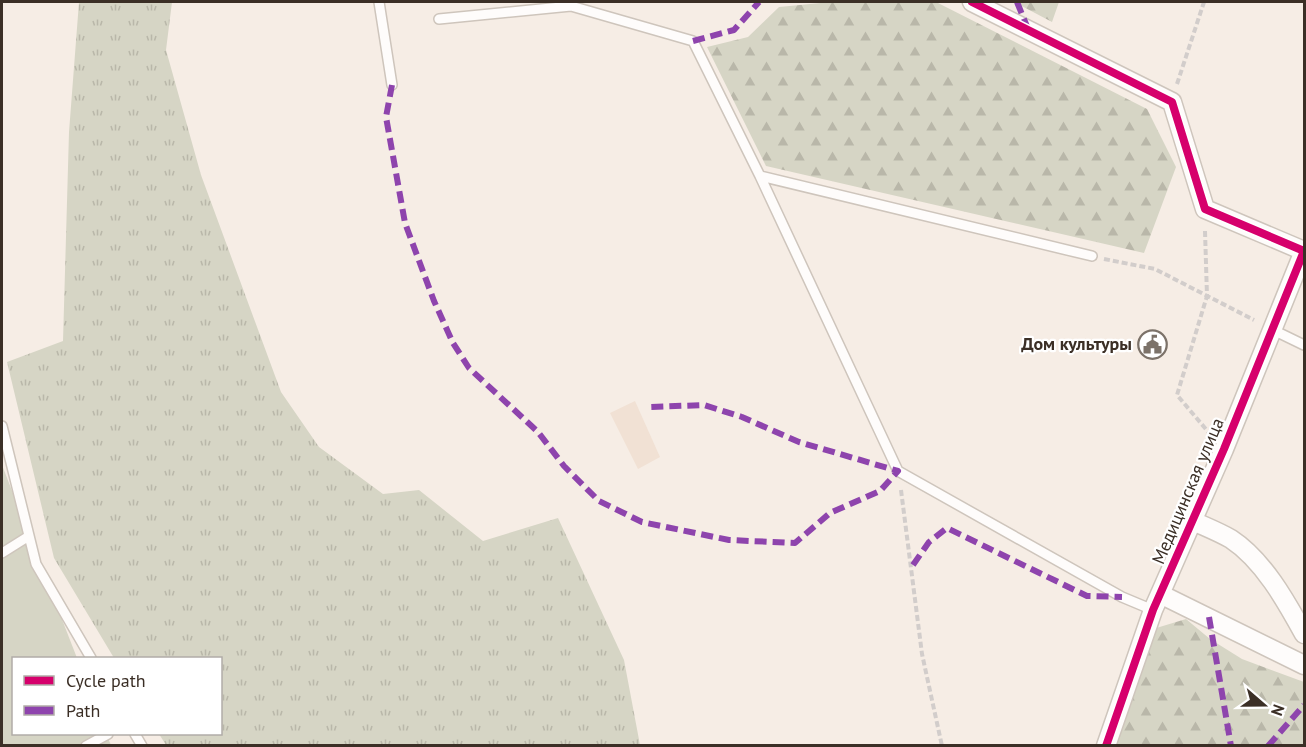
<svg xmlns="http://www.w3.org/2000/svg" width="1306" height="747" viewBox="0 0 1306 747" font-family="'PT Sans',sans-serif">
	<defs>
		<pattern id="grass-tufts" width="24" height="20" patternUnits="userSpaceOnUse" patternTransform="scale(1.5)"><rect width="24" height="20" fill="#d6d5c5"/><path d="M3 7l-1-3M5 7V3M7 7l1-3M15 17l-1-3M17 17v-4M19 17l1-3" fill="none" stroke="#b9b7a9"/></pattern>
		<pattern id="forest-firs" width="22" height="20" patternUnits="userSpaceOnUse" patternTransform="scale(1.5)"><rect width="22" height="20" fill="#d6d5c5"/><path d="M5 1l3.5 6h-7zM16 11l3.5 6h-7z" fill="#b9b7a9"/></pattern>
	</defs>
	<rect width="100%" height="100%" fill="#f6ede5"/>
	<path fill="#f1e1d4" d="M635,401L660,457L638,469L610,413Z"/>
	<path fill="url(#grass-tufts)" d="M79,2H172L166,50L201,175L281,392L319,447L383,494L419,490L483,541L558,518L624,660L640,745H166L159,734H220V658H114L54,558L7,362L63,341L69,132Z"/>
	<path fill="url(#forest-firs)" d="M831,2H936L1147,109L1176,167L1144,253L766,166L707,47L748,37L779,7Z
		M1014,2H1059L1052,22Z
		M1186,619L1210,639L1242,659L1304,682V745L1115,746L1153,629Z"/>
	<path fill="#d6d5c5" d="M2,465L77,658H14V734H106L111,745H2Z"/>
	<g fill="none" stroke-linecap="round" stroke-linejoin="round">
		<defs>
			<path id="service" d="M379,2L392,85
				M439,19L571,6L693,41L760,176L898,471L1122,597L1153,610
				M760,176L1092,256
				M1271,329L1304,345
				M2,426L36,564L91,658
				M2,553L29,536
				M135,734L142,746
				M86,746L108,734"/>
			<path id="minor" d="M972,2L1172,102L1205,209L1304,251
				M1193,521C1206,527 1219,532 1231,539C1263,560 1286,601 1304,634
				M1160,594L1304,665
				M1106,746L1153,610L1224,449L1304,251"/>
		</defs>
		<use href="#service" stroke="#cec5bc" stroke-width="12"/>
		<use href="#minor" stroke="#cec5bc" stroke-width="21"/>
		<path stroke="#d2cdcb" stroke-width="4" stroke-dasharray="6 3" stroke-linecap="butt" d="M1177,84L1204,2
			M1205,231L1207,296L1177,395L1210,434
			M1104,259L1155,269L1254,320
			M901,490L922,654L942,746"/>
		<use href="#service" stroke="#fefcfb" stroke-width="9"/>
		<use href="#minor" stroke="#fefcfb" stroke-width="18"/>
		<path stroke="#8e44ad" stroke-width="6" stroke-dasharray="12 6" stroke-linecap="butt" d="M1017,2L1028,29
			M693,41L734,30L759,2
			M392,85L386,117L405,223L434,301L453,343L469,368L538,432L564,466L599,501L642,522L729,540L795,543L830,513L880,491L898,471L799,442L742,417L704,405L651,407
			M913,565L929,542L947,528L1087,596L1122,597
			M1209,617L1231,746
			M1268,746L1304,705"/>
		<defs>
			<path id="cycleway" d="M972,2L1172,102L1205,209L1304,251
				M1106,746L1153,610L1224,449L1304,251"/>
		</defs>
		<use href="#cycleway" stroke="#fff" stroke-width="11"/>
		<use href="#cycleway" stroke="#d6006c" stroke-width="8"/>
	</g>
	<defs>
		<symbol id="civic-ring" viewBox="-11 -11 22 22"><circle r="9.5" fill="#fff" stroke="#7c7269" stroke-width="1.5"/><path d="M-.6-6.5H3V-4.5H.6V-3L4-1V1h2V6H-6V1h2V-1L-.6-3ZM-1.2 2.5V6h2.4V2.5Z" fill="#7c7269"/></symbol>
	</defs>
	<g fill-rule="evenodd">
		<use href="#civic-ring" x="1136" y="328" width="33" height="33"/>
	</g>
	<g text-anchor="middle" stroke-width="4.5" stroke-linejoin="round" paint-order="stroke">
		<g font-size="18" font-weight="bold" fill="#3b2f26" stroke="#fff" text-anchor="end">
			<text x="1132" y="350">Дом культуры</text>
		</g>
		<g font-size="18" fill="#3b2f26" stroke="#fff">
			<text transform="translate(1188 491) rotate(-67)" y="6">Медицинская улица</text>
		</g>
	</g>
	<rect width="1306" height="747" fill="none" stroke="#3b2f26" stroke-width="6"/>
	<rect x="12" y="657" width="210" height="78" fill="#ffffff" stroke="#b1aca8" stroke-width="1.5"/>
	<rect x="24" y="676" width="30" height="9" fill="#d6006c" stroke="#b1aca8" stroke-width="1.5"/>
	<text x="66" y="687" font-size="18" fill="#3b2f26">Cycle path</text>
	<rect x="24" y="706" width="30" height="9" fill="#8e44ad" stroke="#b1aca8" stroke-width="1.5"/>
	<text x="66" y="717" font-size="18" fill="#3b2f26">Path</text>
	<g transform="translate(1264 705) rotate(110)" stroke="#ffffff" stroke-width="4.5" paint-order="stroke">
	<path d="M0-4.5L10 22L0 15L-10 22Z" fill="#3b2f26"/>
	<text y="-9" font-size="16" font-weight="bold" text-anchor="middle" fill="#3b2f26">N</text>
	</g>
</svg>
